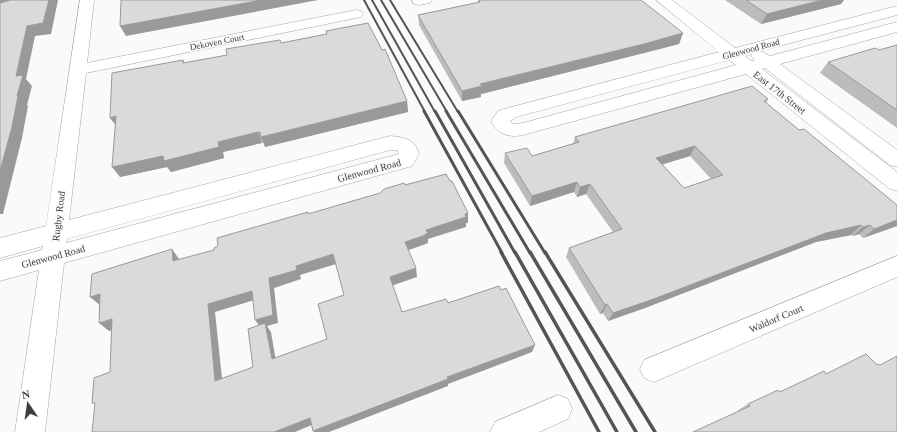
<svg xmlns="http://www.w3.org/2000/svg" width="897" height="432" viewBox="0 0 897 432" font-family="'Times New Roman',serif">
	<rect width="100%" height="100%" fill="#f9fafc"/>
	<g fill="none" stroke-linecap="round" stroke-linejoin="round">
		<defs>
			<path id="minor" d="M80,0H94L87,63L356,10L361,11L363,14L361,17L356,18L86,73L69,220L390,136C404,137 415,139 419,154L412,166L64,263L45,432H15L39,270L0,281V261L42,250L43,246L0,258V238L46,226ZM390,150H397L399,154L66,243L67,239Z
				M412,0H432L430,3L419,5L414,4Z
				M656,0H672L735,48L897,6V15L760,51L770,56L897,22V32L780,64L897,150V167L890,165L765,68L762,69L897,172V191L890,189L746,74L523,135C509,138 497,134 491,121L498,111L504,109L719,52ZM752,54L751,56L755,60L752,61L745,56ZM729,60L736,65L523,123L513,124L510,121L516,117Z
				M897,256V277L654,382L644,378L640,369L644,360Z
				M558,395L568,399L572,409L568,419L539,432H490L495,422Z"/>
		</defs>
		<use href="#minor" stroke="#a2a4a6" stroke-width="1"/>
		<use href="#minor" fill="#fff" fill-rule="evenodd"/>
		<path stroke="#535455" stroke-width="2" d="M364,0L425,112
			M372,0L435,112
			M381,0L447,112
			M390,0L458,112"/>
		<path stroke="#535455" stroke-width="3" d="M424,111L502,253
			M435,111L515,253
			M446,111L530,253
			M458,111L545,253"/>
		<path stroke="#535455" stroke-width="3.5" d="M501,252L599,432
			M515,252L617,432
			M530,252L636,432
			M545,252L655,432"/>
	</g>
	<path fill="#bdbbbb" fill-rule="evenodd" d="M478,0L683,33L679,44L640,54L481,94V97L462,101L419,25L418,15L478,3Z
		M725,0H844L841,4L761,24Z
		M326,31L407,101L408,112L265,147L264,142L262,143L223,152L224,158L171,172L167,167L120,177L183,60L185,63L227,55L281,43L327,34Z
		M897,45V128L820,73L828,62L879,50Z
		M768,99L766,103L897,226L863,238L859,234L853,236L851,235L816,242L645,308L608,321L603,313L600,314L566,257L569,248L613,232L586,194L577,197L574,192L530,206L504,163L505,153L532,156L573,144L575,137ZM690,156L711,179L684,188L662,164Z
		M876,364L880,365L897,432L738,412L737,411L748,404L826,374Z"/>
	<path fill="#9a9998" d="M0,0H14L0,5Z
		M49,0H58L51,34L35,36L26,79L32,86L27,105L28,106L22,138L3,214H0V171L17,96L16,76L27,26Z
		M262,0H318L126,36L120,26Z
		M822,0H844L841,4L761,24L767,14Z
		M683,33L679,44L640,54L481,94V97L462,101V91L480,84Z
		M407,101L408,112L265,147L261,137Z
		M116,116L118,128L110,118Z
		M258,132L262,143L223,152L224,158L171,172L167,167L120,177L112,167Z
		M695,146L690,156L651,168L656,158Z
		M577,182L574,192L530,206L532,196Z
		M590,184L586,194L577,197L580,187Z
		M468,213V223H466V227L428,239V243L423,245L406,251L405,242L426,230Z
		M897,220V226L863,238L874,229Z
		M861,225L851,235L816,242L645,308L608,321L613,313L826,233Z
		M870,225L859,234L853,236L863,227Z
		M172,249L179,259L173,261Z
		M333,254L336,264L300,275L301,279L274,288L278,323L267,326L271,332L277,367L272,359L261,328L255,320L269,278L296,266Z
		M416,268L417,277L391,286L390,277Z
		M252,291L258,299L215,312L223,388L215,381L208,304Z
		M100,294L101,306L90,297Z
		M607,304L603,313L600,314L605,305Z
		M112,319L122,327L109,331L99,323Z
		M535,345L532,352L448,384V386L329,432H314L313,431L447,377Z
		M310,418L314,424L295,432H274Z"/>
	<path fill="#dcdad9" stroke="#9a9998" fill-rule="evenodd" d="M10,0H49L43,23L27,26L16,76L23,75L17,96H18L12,127L0,171V3Z
		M121,0H262L120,26Z
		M479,0H641L683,33L644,44L480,84L482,86L462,91L418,15L480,2Z
		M746,0H822L767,14Z
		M368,23L382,50L385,49L407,101L261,137L260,132H258L218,142L219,147L164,161L163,156L112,167L116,116L110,118L112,73L183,60V63L227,55L226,49L280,40L281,43L327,34L326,31Z
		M897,45V110L828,62L875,48L879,50Z
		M752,86L768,99L764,101L799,130L804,129L897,205V220L874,229L870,225L863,227L861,225L826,233L651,300L613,313L607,304L605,305L569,248L622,229L590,184L580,187L577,182L532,196L505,153L527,148L532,156L579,142L575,137ZM695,146L723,175L684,188L656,158Z
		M446,174L450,181H452L468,213L465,214L466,217L426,230L428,233L423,236L405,242L416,268L390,277L402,312L446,299L448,303L499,286L501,290L506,288L535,345L447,377L448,379L313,431L310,418L274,432H92L95,403H92L94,378L110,372L112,319L99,323L100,294L90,297L92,274L172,249L173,261L214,250V248L218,246L217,238L308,212V214L380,193L384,189L404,183L405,185ZM333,254L344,295L318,304L327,339L272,359L265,323L248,329L253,367L215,381L208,304L252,291L255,320L273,315L269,278L297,270L296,266Z
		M866,354L876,364L880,365L897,356V432H693L750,406L748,404L778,390L780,392L824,371L826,374Z"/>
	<g text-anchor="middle" stroke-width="3.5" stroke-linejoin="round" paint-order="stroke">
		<g font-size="9" fill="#3c3d3e" stroke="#f9fafc">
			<text transform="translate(217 42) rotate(-11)" y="3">Dekoven Court</text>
			<text transform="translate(751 49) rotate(-15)" y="3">Glenwood Road</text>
		</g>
		<g font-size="10" fill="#3c3d3e" stroke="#f9fafc">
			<text transform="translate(780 92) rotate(38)" y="4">East 17th Street</text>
			<text transform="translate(369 170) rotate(-15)" y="4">Glenwood Road</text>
			<text transform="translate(58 216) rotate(-83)" y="4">Rugby Road</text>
			<text transform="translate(53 256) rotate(-15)" y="4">Glenwood Road</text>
			<text transform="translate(776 318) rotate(-23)" y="4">Waldorf Court</text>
		</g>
	</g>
	<g transform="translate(28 404) rotate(347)" stroke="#f9fafc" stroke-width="3" paint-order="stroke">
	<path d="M0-3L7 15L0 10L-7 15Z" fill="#3c3d3e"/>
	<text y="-6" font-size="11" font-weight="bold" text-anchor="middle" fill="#3c3d3e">N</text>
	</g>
</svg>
